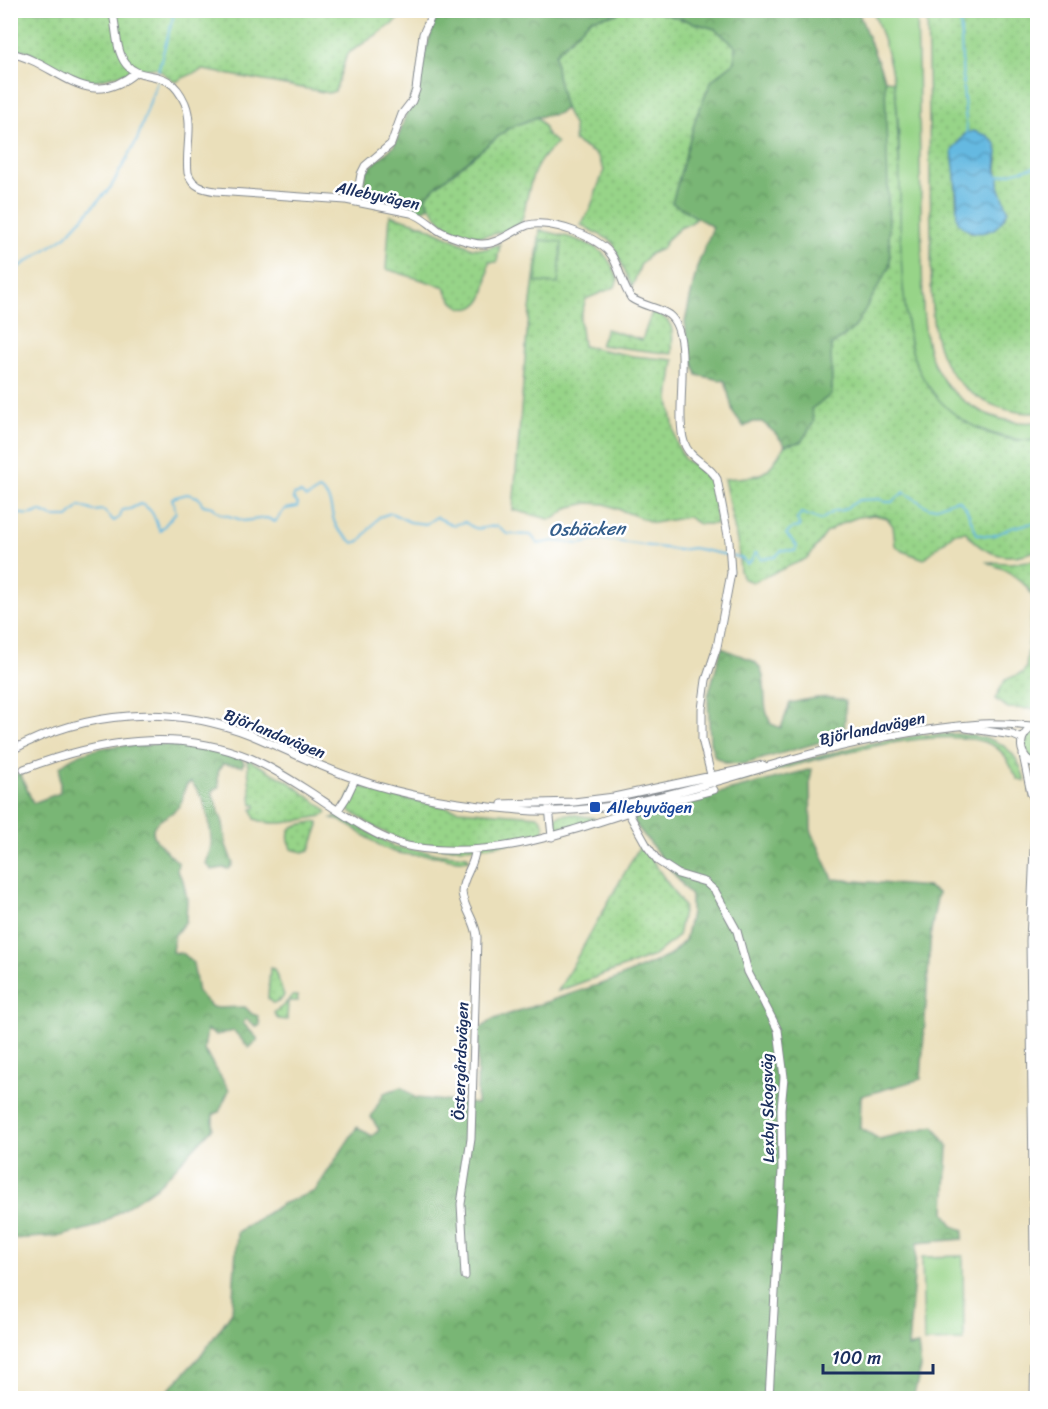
<svg xmlns="http://www.w3.org/2000/svg" width="1048" height="1409" viewBox="0 0 1048 1409" font-family="Sriracha,sans-serif">
	<defs>
		<pattern id="grass-dots" width="8" height="8" patternUnits="userSpaceOnUse" patternTransform="scale(1.5)"><rect width="8" height="8" fill="#97d488"/><path d="M2 2h.1M6 6h.1" fill="none" stroke="#82b678" stroke-width="1.8" stroke-linecap="round"/></pattern>
		<pattern id="forest-crowns" width="20" height="18" patternUnits="userSpaceOnUse" patternTransform="scale(1.5)"><rect width="20" height="18" fill="#79b674"/><path d="M2 6a3 3 0 1 1 6 0M12 15a3 3 0 1 1 6 0" fill="none" stroke="#629462"/></pattern>
		<pattern id="water-waves" width="16" height="10" patternUnits="userSpaceOnUse" patternTransform="scale(1.5)"><rect width="16" height="10" fill="#65b9e1"/><path d="M0 5q4-4 8 0t8 0" fill="none" stroke="#5297ba"/></pattern>
	</defs>
	<rect width="100%" height="100%" fill="#fff"/>
	<filter id="ink" filterUnits="userSpaceOnUse"><feTurbulence type="fractalNoise" baseFrequency=".0167" numOctaves="2"/><feDisplacementMap in="SourceGraphic" scale="12" xChannelSelector="R" yChannelSelector="G"/><feConvolveMatrix kernelMatrix="1 2 1 2 8 2 1 2 1" color-interpolation-filters="sRGB"/></filter>
	<filter id="wash" filterUnits="userSpaceOnUse"><feTurbulence type="fractalNoise" baseFrequency=".008" numOctaves="4" result="noise"/><feDisplacementMap in="SourceGraphic" scale="24" xChannelSelector="R" yChannelSelector="G"/><feGaussianBlur stdDeviation="1.35" result="paint"/><feColorMatrix in="noise" values="0 0 0 0 0 0 0 0 0 0 0 0 0 0 0 0 0 1.4 0 .05"/><feComposite in="paint" operator="in"/></filter>
	<g filter="url(#wash)">
		<rect width="100%" height="100%" fill="#eadfba"/>
		<path fill="url(#grass-dots)" stroke="#598273" stroke-width="1.5" fill-rule="evenodd" d="M10,11H406L393,24L347,54L335,91L329,93L204,70C200,70 180,79 176,82L156,68L142,69L93,81L77,78L25,50L11,48Z
			M621,11H654L715,29L735,46V62L712,80L696,117L673,203L697,217L691,223L680,228L667,240L662,249L650,254L641,264L632,287L612,241L581,225L590,209L604,170L597,155L574,141C575,120 572,126 566,110C559,93 556,72 555,54L591,19L616,14Z
			M927,11H1037V413C998,414 958,394 942,356C927,322 932,271 931,234C930,159 929,85 927,11ZM998,160C995,177 1000,194 1008,210L1005,217L994,229L971,233L957,217L955,177Z
			M885,80L894,81L896,95L907,321C908,332 909,343 913,353C929,406 982,444 1037,440V550C1010,562 983,556 966,532L954,533L924,559L902,551L895,545L893,526L887,518L874,515L858,517L840,524L827,532L808,558L753,582L743,579L740,571L738,546L724,479C763,476 765,479 785,445L801,442L811,409L832,394L831,346L855,327Z
			M537,117L545,128L546,134L557,143C527,168 531,189 521,223C480,245 449,242 425,198L435,187L509,128Z
			M390,215L420,224L472,248L485,249L500,244L497,262H489C487,273 488,289 482,299C470,318 450,306 445,287L386,269Z
			M540,230C559,235 584,239 600,251C609,257 614,270 618,279L615,287L586,299L580,319L583,346L633,356L674,360L669,399L676,442L684,459L701,470L712,485L715,500L716,524H699L688,517L654,523L605,504L588,503L570,507L555,518L549,519L513,510L527,334Z
			M652,312C676,320 673,331 672,354L600,345L606,329L642,340Z
			M1037,560V709L1008,708L995,699L1005,680L1022,673L1026,668L1033,599C1030,586 1017,578 1006,570C1000,567 993,566 987,562L1011,563Z
			M1037,729V761C1020,755 1021,735 1037,729Z
			M956,734C991,736 1016,743 1025,781L1018,779C1010,767 1007,754 994,746C944,719 793,765 739,782L735,781L771,769L867,744L921,735Z
			M247,759L289,782L325,809L327,813L322,816C299,820 276,828 255,819L252,809L256,808V805H252Z
			M356,785L397,797L459,810L538,816C544,822 547,828 542,836C501,847 441,855 400,839C380,832 362,819 344,807Z
			M570,814L594,818V822L560,831L556,829V817L560,815Z
			M339,815L394,847L434,853L467,856L470,860C458,862 448,858 437,856C423,854 411,857 394,852C372,845 355,824 332,818Z
			M314,822H318L319,825L310,850L303,852L291,849C283,824 294,826 314,822Z
			M641,844L684,907L678,936L654,956L558,991Z
			M270,968L274,969L284,995C282,1001 277,1003 272,1003L268,998Z
			M292,996H297L298,1001H288L287,1020L278,1019L274,1013L284,1005Z"/>
		<path fill="url(#forest-crowns)" stroke="#4a7269" stroke-width="1.5" d="M438,11H621L616,14L591,19L555,54L557,75L565,109L557,114L537,117L509,128L435,187L425,198L430,207L419,212L362,198L366,171L394,146L401,130Z
			M654,11H858L885,80L890,266L855,327L831,346L832,394L811,409L814,422L801,442L785,445L775,433L762,422H753L744,427L733,412L725,381L697,375L688,347L685,322L697,267L713,227L672,203L696,117L712,80L735,62V46L715,29Z
			M722,647C732,654 743,655 753,661C768,669 763,696 766,710C767,715 769,720 771,724L781,728L790,703C809,699 827,694 845,701C847,712 843,723 845,735L744,764L727,763L715,757L710,742L708,696Z
			M176,744L209,749L242,759L244,763L242,766L223,764C216,771 218,778 219,787L212,792L223,823L226,845L233,864L229,869L223,868L212,870L206,864C208,857 212,848 211,840C210,821 205,797 191,782C182,786 185,794 181,803C177,812 166,816 159,821C141,833 168,853 178,862L177,871L183,880L187,899L186,921L174,936L172,952L184,954L193,963L198,993L212,1007L218,1008L245,1007L252,1014L258,1016L260,1025L257,1027L246,1019L243,1023L257,1038V1041L249,1048L234,1031L216,1035L207,1030L204,1050L229,1090L219,1112L213,1115V1128L159,1185L98,1226L61,1236L11,1239V777L20,773L33,803L60,793V767C87,741 140,745 176,744Z
			M812,769L810,780L811,830L833,879L928,887L938,893L931,931L921,1079L861,1096L860,1128L879,1139L934,1126L948,1146L945,1212L953,1226L964,1230L963,1239L917,1243L908,1347L918,1345L921,1368L913,1398H915H161L203,1353L232,1312L237,1232L282,1204L315,1191L357,1127L372,1136L379,1130L371,1117L384,1093L401,1087L416,1098L477,1104L478,1031L491,1020L613,980L669,956L685,940L691,913V896L633,821L634,815Z"/>
		<path fill="#97d488" stroke="#598273" stroke-width="1.5" d="M873,11H917L923,309C925,326 925,343 932,359C948,401 994,426 1037,422V440C1016,442 995,436 976,427C949,415 929,392 917,366C910,349 908,330 906,312C897,249 902,185 898,121C896,82 887,46 873,11Z
			M541,240L562,242L558,284L536,282Z
			M963,1256L964,1341L924,1342L922,1257Z"/>
		<path fill="url(#water-waves)" stroke="#4074a0" stroke-width="1.5" d="M973,131L988,136L996,144L998,152L996,170L999,176V186L1008,210C1004,220 998,229 986,232C976,234 963,231 958,221C955,214 958,205 957,198C956,182 954,167 952,151L965,134Z"/>
		<g fill="none" stroke-linecap="round" stroke-linejoin="round">
			<path stroke="#65b9e1" stroke-width="2" d="M960,10L963,88L967,133
				M158,71L175,10
				M999,176L1038,166
				M10,273L66,236L111,187L137,140L157,81
				M10,511C21,514 29,517 40,511L53,517H68L80,506L94,511L103,510L114,521L120,517L122,510L130,509L140,504C155,509 154,520 160,531L176,512L172,498L187,494L198,497L203,505L213,507C219,517 233,515 243,521L267,518L275,522L285,509L297,507L298,504L293,498L294,495L301,493L306,498L319,490C335,497 329,518 338,529C342,534 349,538 353,543L360,541L379,517L391,513L410,522L426,524L436,517L453,525L465,522C480,534 481,526 497,526L507,534L531,535L538,544L554,541L580,544L599,539L679,550L693,548L727,555
				M733,556L741,558L747,564L751,561L755,553L758,554L761,559L775,557L782,550L795,551L797,546L786,534L793,528L800,527L797,519L801,513L821,520L834,511L843,510L859,500L880,499L885,502H892L904,492L929,508C940,509 949,499 959,500L966,508L977,534C999,540 1000,529 1019,526C1025,524 1031,524 1038,522"/>
		</g>
	</g>
	<g filter="url(#ink)">
		<g fill="none" stroke-linecap="round" stroke-linejoin="round">
			<defs>
				<path id="minor" d="M112,10C117,27 115,50 126,64C142,84 168,64 185,103C194,125 185,150 188,173C193,187 203,189 216,191L346,200L411,213C422,216 428,223 438,230C445,235 473,244 481,244C498,245 513,230 528,225C550,219 600,237 612,256C620,269 622,285 631,298C642,306 658,307 669,315C694,335 674,410 684,442C689,460 709,463 717,479L729,541L731,573L717,647L706,680L702,709V739L713,783
					M10,53C57,62 87,114 136,72
					M356,202L361,174L365,166L391,144L402,114L412,101L416,90L423,34L434,10
					M1035,726C1016,735 1017,758 1038,765
					M966,728L1013,735L1022,739
					M10,751C86,710 170,704 251,735C285,749 318,766 353,778C407,797 463,805 519,810C607,818 706,785 789,760C852,742 916,729 981,724C999,723 1017,725 1034,726
					M1023,755L1031,793L1036,803L1030,941L1035,1335L1034,1398
					M24,769C97,741 176,727 250,758C273,768 293,781 313,794C340,812 381,842 413,847C488,859 556,836 626,813C655,804 685,798 714,790
					M502,804L574,802L614,797L763,765
					M549,807L552,837
					M338,810L346,798L355,779
					M628,812L647,846L658,861L678,874L705,882L715,891L737,931L748,972L778,1030L784,1077L781,1109L782,1170L769,1398
					M465,1276L461,1204L471,1139L477,937C476,920 463,908 462,892C462,877 475,865 475,851"/>
			</defs>
			<use href="#minor" stroke="#82878c" stroke-width="9"/>
			<use href="#minor" stroke="#fff" stroke-width="7"/>
		</g>
	</g>
	<rect fill="#1a4fb4" stroke="#fff" stroke-width="2" x="589" y="801" width="12" height="12" rx="3"/>
	<g text-anchor="middle" stroke-width="5" stroke-linejoin="round" paint-order="stroke">
		<g font-size="16" fill="#1b2f5e" stroke="#fff">
			<text transform="translate(378 195) rotate(12)" y="6">Allebyvägen</text>
			<text transform="translate(872 728) rotate(-12)" y="6">Björlandavägen</text>
			<text transform="translate(275 733) rotate(22)" y="6">Björlandavägen</text>
			<text transform="translate(460 1061) rotate(-88)" y="6">Östergårdsvägen</text>
			<text transform="translate(767 1108) rotate(-91)" y="6">Lexby Skogsväg</text>
		</g>
		<g font-size="16" fill="#164399" stroke="#fff" text-anchor="start">
			<text x="607" y="813">Allebyvägen</text>
		</g>
		<g font-size="18" font-style="italic" fill="#355f8c" stroke="#fff">
			<text transform="translate(587 529) rotate(-1)" y="6">Osbäcken</text>
		</g>
	</g>
	<rect width="1048" height="1409" fill="none" stroke="#fff" stroke-width="36"/>
	<path d="M823 1364v9h110v-9" fill="none" stroke="#1b2f5e" stroke-width="3"/>
	<text x="832" y="1364" font-size="18" fill="#1b2f5e" stroke="#ffffff" stroke-width="4.5" paint-order="stroke">100 m</text>
</svg>
